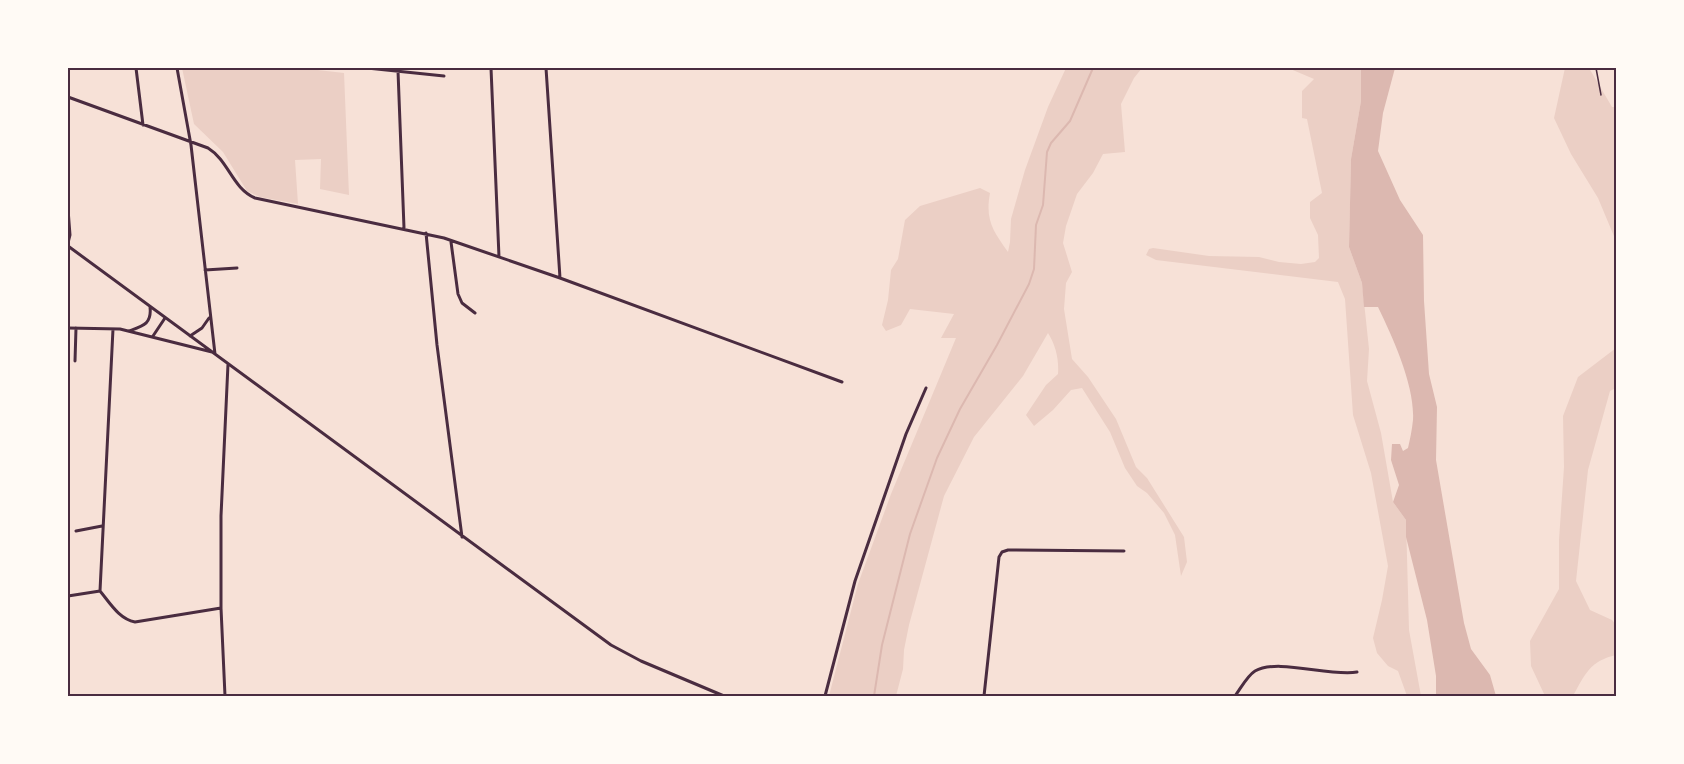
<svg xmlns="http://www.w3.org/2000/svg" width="1684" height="764" viewBox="0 0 1684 764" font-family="'PT Serif',serif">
	<rect width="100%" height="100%" fill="#f7e1d7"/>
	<path fill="#ebcfc5" d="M182,68H235V70L260,68H300L344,73L349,195L320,189L321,159L295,160L298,204L260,197L247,191L223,152L194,124Z
		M1066,68H1142L1134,78L1121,104L1125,152L1103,154L1093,173L1077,194L1066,226L1063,243L1072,272L1066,283L1064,309L1072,359L1088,377L1116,419L1136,467L1147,478L1184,537L1187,562L1181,576L1175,535L1164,513L1147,493L1137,486L1125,468L1110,432L1082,388L1071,390L1053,410L1034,426L1026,415L1046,385L1058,374C1059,359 1056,346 1048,333L1023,376L974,437L944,496L909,625L904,650L903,669L896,696H829L858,584L891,494L956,338H941L954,314L910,309L901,325L886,331L882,325L888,300L891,270L898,259L905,220L920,206L980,188L990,193C985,220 993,231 1008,252L1010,242L1011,219L1025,170L1048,107Z
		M1288,68H1361V101L1351,159L1349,247L1362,283L1369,349L1367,381L1381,433L1393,502L1406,520L1409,630L1421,696H1407L1398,671L1388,666L1377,653L1373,638L1382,600L1388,566L1371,473L1353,415L1345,299L1338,282L1156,260L1146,255L1149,249L1153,248L1209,256L1259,257L1279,262L1301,264L1315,262L1319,258L1318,235L1310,218V202L1322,193L1307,119L1302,118V91L1314,79Z
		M1565,68H1589L1612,107H1616V241L1598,198L1571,154L1554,118Z
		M1616,348V388L1610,391L1588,470L1576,581L1590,610L1612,620L1616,625V655C1590,661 1585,674 1573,696H1545L1531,666L1530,641L1559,589V540L1564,467L1563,416L1578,377Z"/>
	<path fill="#dcb8b0" d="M1361,68H1395L1383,113L1378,151L1400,200L1423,235L1424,301L1429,374L1437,407L1436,460L1464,623L1471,649L1490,675L1496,696H1436V676L1427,620L1406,537V520L1393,502L1399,485L1391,460L1392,444H1400L1403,451L1408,448C1410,439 1412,430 1413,420C1415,386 1393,338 1378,307H1364L1362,283L1349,247L1351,159L1361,101Z"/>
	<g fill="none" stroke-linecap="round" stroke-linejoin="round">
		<path stroke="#dcb8b0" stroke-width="2" d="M874,696L882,645L910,534L937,458L960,409L997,345L1029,284L1034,269L1036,225L1043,205L1047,152L1051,143L1070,121L1093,68"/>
		<path stroke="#4a2c40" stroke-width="1.5" d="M1596,68L1601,95"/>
		<path stroke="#4a2c40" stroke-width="3" d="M136,68L143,125
			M177,68L191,145L215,354
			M367,68L444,76
			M491,68L499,257
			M546,68L560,278
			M398,71L404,228
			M68,97L208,148C229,161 232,188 255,198L444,238L560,278L842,382
			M68,209L70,235L68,243
			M426,233L437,345L462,537
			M451,242L458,294L462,303L475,313
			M68,246L611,645L641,661L724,696
			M205,270L237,268
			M68,328L120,329L212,352
			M129,331C143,326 152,324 150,307
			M153,336L165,318
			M190,336L202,328L209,318
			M75,361L76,328
			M76,531L102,526
			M100,591L113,329
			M68,596L100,591C110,603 119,619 135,622L221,608
			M225,696L221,608V516L228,364
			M825,696L855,581L906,434L926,388
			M984,696L999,557L1002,552L1008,550L1124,551
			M1235,696C1241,688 1247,676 1255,671C1278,658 1330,677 1357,672"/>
	</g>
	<rect width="1684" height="764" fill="none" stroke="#fffaf5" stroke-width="138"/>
	<rect x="69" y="69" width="1546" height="626" fill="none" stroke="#4a2c40" stroke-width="2"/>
</svg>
